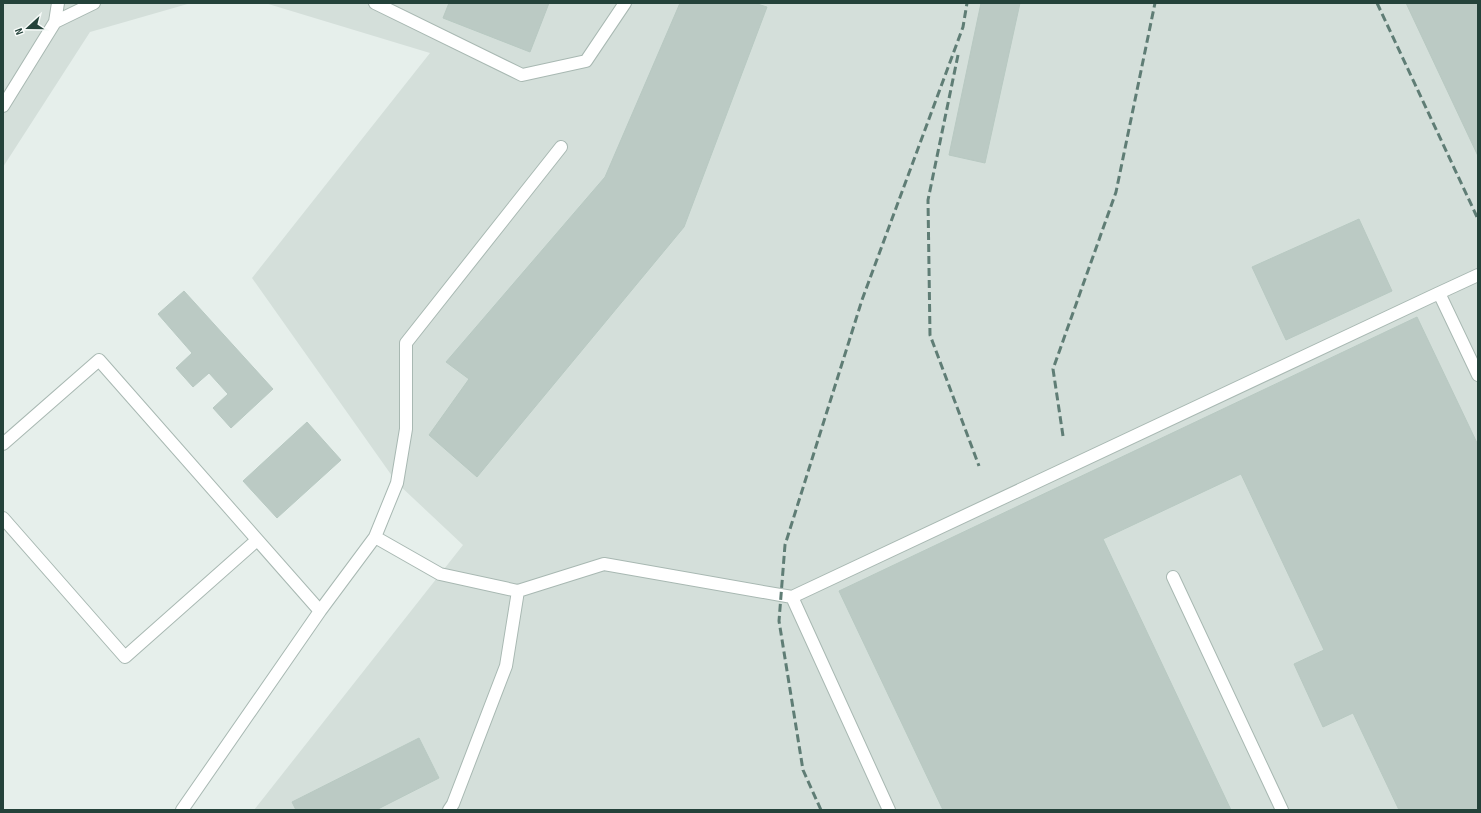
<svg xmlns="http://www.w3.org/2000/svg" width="1481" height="813" viewBox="0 0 1481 813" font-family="'Sofia Sans Condensed',sans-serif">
	<rect width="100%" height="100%" fill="#e6efeb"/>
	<path fill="#d4dfda" d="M3,3H191L90,32L3,167Z
		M265,3H1478V810H254L463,545L397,483L252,278L430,53Z"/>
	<path fill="#bbcac4" stroke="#b8c9c2" d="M449,3H549L530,52L443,18Z
		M680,3H754L767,7L684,227L477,477L429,435L469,379L446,362L605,177Z
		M981,3H1020L985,163L949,155Z
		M1406,3H1478V156Z
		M1359,219L1392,291L1286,340L1252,267Z
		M184,291L273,389L231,428L213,408L228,394L209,373L193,387L176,368L192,353L158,314Z
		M1417,317L1478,445V810H1399L1353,713L1323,727L1294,664L1324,650L1241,474L1103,539L1231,810H943L839,591Z
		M307,422L341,460L277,518L243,481Z
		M419,738L439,778L376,810H296L292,802Z"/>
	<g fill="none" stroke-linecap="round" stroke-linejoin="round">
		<defs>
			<path id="minor" d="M375,3L522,75L586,61L625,3
				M55,22L94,3
				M3,106L55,22L58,3
				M1478,275L1439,293L1478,375
				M3,444L99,360L320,611
				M3,518L125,657L257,540
				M375,537L397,483L406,429V343L561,147
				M1173,577L1282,810
				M182,810L320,611L375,537L440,574L518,591L604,564L792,597
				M449,810L453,804L506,666L518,591
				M889,810L792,597L1439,293"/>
		</defs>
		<use href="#minor" stroke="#a8b8b2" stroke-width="14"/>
		<use href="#minor" stroke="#fff" stroke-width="12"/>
		<path stroke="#5f7d75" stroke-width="3" stroke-dasharray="8 4" stroke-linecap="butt" d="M1377,3L1478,219
			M958,55L928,200L930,335L979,466
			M1063,436L1053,369L1116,192L1155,3
			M821,810L803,770L779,621L785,545L862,300L963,27L967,3"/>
	</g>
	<rect width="1481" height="813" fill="none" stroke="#24423a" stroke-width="8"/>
	<g transform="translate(28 28) rotate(249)" stroke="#f7fbf9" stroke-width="3" paint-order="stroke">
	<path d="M0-3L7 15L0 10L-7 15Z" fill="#24423a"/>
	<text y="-6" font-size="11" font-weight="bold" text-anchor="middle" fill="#24423a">N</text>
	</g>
</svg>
